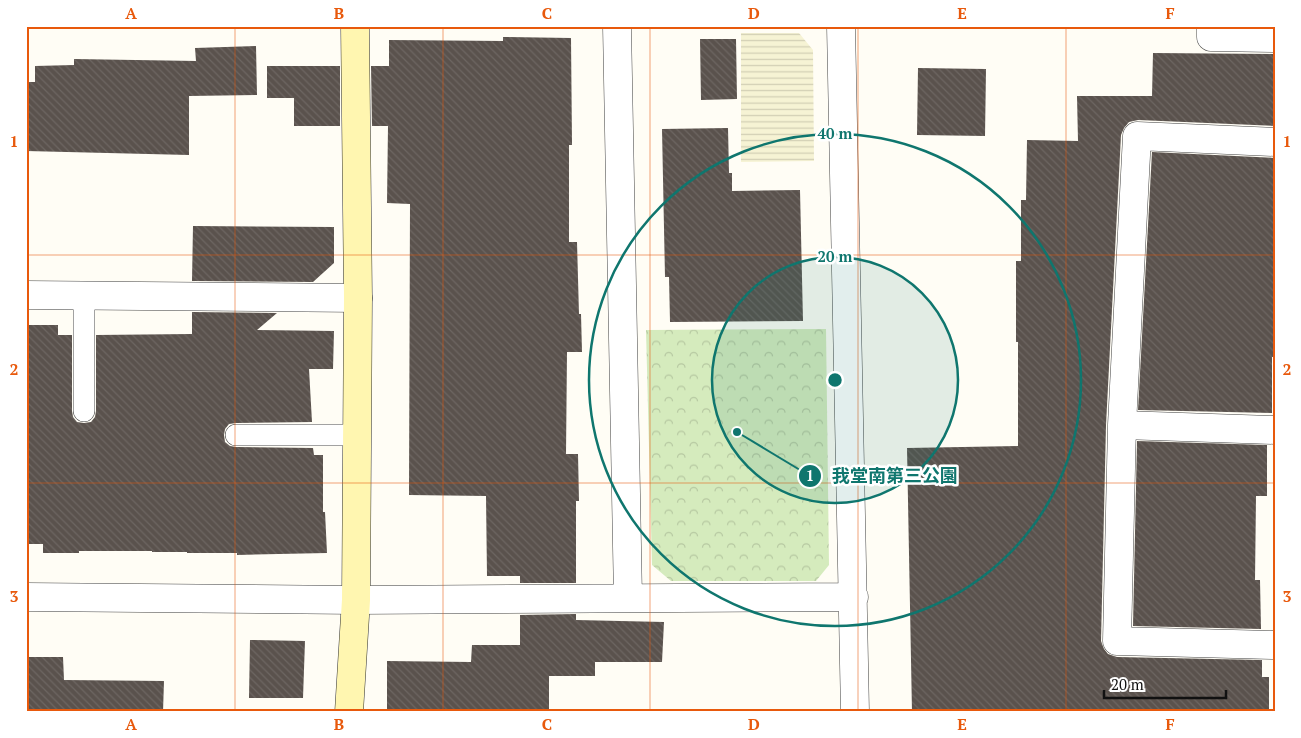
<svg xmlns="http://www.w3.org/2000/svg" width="1301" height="738" viewBox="0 0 1301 738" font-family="'PT Serif','Noto Sans JP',serif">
	<defs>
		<pattern id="farmland-rules" width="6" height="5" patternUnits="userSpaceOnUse" patternTransform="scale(1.25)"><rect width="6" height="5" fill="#f6f3d4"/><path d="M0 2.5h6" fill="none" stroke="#d2cfb5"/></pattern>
		<pattern id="park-crowns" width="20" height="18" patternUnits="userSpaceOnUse" patternTransform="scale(1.25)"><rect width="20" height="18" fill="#d5ebbd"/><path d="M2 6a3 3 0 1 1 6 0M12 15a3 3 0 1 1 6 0" fill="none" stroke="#b6c8a1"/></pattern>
		<pattern id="building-back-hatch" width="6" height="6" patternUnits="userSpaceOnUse" patternTransform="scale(1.25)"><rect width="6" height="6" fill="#5a524d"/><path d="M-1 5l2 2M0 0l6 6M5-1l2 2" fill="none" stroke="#6d6662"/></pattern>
	</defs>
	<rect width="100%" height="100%" fill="#fffdf5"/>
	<path fill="url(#farmland-rules)" d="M741,33H799L813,50L814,161L741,162Z"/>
	<path fill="url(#park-crowns)" d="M826,329L829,565L816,581H671L652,565L646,330Z"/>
	<path fill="url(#building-back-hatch)" d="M503,37L571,38L572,145H569V242H577L579,314H581L582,352H567L566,454H578L579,501H576V583H520V576H487L486,496L409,495L410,204L387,203L388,126H372L371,66H389V40L503,41Z
		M700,39H736L737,99L701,100Z
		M256,46L257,95L189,96V155L26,151V82H35V66L74,65V59L196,61L195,48Z
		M1153,53L1275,54V126L1138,120L1129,122L1124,128L1121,135L1106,425L1101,641L1104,649L1108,654L1117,657L1262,660V677H1269V712H912L907,448L1018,446V342H1016V261H1021V200H1026L1027,140L1078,141L1077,96H1152Z
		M267,66H340V126H294V98H267Z
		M918,68L986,69L985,136L917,135Z
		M728,128L729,173H732V191L800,190L803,321L670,322L669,277H665L662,129Z
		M1152,152L1275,158V357H1272V413L1138,410Z
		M193,226L334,227V263L313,282L192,281Z
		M192,312L277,313L257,330L334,331L333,369H309L312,422L236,423L229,424L225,429L224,435L225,442L230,446L236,447L313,448L314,455H323V512H325L327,553L237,555V553H187V552H152V551H79V553H43V544H26V325H58V335H72V411L73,417L77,422L84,423L91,422L95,417L96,411V335L192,334Z
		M1137,441L1267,445V496H1256L1255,580H1260L1261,629L1133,626Z
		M576,614V620L664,622L662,662H595V676H549V712H387V661L471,662L472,645H520V615Z
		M250,640L305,641L303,698H249Z
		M26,657H63L64,680L164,681L163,712H26Z"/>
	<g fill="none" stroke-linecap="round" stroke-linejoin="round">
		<defs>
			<path id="lane" d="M84,296V411
				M236,435H357"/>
			<path id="street" d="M617,26L628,598
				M841,26L855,712
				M1211,26V37L1275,38
				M1275,142L1137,136L1122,425L1117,641L1275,645
				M26,295L358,298
				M1122,425L1275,430
				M26,597L356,600L854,597"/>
			<path id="secondary" d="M349,712L356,600L358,298L355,26"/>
		</defs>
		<use href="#lane" stroke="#444" stroke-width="22"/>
		<use href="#street" stroke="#444" stroke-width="29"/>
		<use href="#secondary" stroke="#333" stroke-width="29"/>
		<use href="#lane" stroke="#fff" stroke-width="21"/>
		<use href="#street" stroke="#fff" stroke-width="28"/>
		<use href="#secondary" stroke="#fff6b0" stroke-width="28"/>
	</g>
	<path fill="none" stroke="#e8590c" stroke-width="1" stroke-opacity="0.55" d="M235,26V712M443,26V712M650,26V712M858,26V712M1066,26V712M26,255H1275M26,483H1275"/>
	<circle cx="835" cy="380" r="123" fill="#0f766e" fill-opacity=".12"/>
	<g fill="none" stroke="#0f766e" stroke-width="2.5">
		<circle cx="835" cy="380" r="123"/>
		<circle cx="835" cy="380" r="246"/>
	</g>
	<circle cx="835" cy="380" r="8" fill="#0f766e" stroke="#fff" stroke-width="2.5"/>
	<g font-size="15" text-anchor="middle" font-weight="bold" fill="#0f766e" stroke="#fff" stroke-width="5" stroke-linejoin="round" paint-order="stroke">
		<text x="835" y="139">40 m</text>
		<text x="835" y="262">20 m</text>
	</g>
	<path fill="none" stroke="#0f766e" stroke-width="2" d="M737 432L810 476"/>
	<g fill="#0f766e" stroke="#fff" stroke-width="2">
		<circle cx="737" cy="432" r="5"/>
		<circle cx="810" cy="476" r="12"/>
	</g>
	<g font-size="15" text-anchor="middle" font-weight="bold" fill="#fff">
		<text x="810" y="481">1</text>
	</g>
	<g font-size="18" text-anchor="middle" font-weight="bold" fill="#0f766e" stroke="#fff" stroke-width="5" stroke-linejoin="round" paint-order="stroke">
		<text x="895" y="482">我堂南第三公園</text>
	</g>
	<rect width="1301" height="738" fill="none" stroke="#ffffff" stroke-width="55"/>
	<path d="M1104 690v8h122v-8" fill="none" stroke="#111111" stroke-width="2.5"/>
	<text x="1111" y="690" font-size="15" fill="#111111" stroke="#ffffff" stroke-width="4" paint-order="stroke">20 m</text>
	<rect x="28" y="28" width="1246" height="682" fill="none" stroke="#e8590c" stroke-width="2"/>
	<g font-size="16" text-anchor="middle" font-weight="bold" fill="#e8590c">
		<text x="131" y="19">A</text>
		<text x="339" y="19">B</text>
		<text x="547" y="19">C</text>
		<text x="754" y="19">D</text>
		<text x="962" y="19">E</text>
		<text x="1170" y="19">F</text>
		<text x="14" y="147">1</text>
		<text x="1287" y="147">1</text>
		<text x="14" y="375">2</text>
		<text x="1287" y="375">2</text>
		<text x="14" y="602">3</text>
		<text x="1287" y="602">3</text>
		<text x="131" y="730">A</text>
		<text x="339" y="730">B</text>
		<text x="547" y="730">C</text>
		<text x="754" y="730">D</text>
		<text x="962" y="730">E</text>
		<text x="1170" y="730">F</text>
	</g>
</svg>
